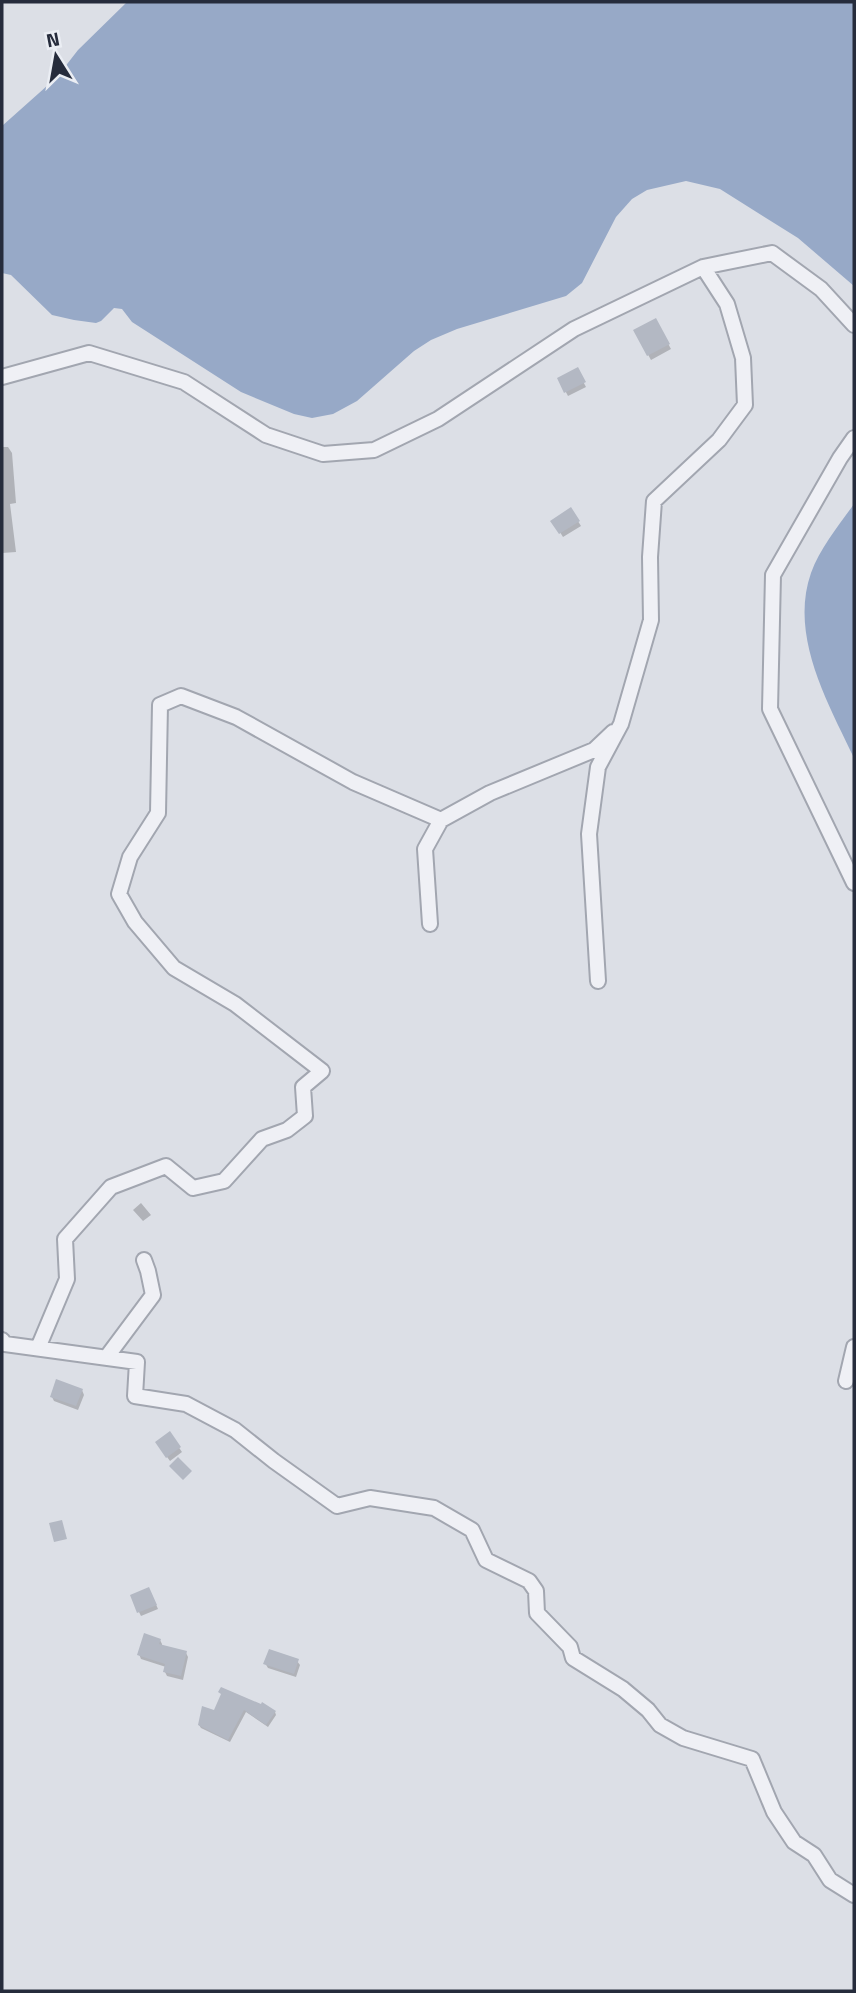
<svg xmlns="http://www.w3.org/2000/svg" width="856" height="1993" viewBox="0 0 856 1993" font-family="'Titillium Web',sans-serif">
	<rect width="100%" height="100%" fill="#dcdfe6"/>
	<path fill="#97a9c7" d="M127,2H854V286L798,238L720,189L686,181L647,190L632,199L616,217L582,283L566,296L457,329L431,340L414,351L357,401L333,414L312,418L294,414L241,392L132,322L122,309L114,308L101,321L96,323L74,320L52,315L11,275L2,273V126L57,77L78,50Z
		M854,504V758C828,703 789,636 811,573C820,548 839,525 854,504Z"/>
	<path fill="#0003" d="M655,320L671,349L651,360L635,331Z
		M577,370L586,387L568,396L559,379Z
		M2,447H8L12,453L16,503L10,504L16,552L2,553Z
		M571,510L581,526L563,537L553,521Z
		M141,1203L151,1215L143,1221L133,1210Z
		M82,1390L84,1395L78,1410L54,1401L52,1397Z
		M169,1433L182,1452L170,1461L159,1446Z
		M151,1593L158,1609L141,1616L139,1612Z
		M160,1640L162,1644V1647L186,1653L188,1657L183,1680L167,1676L165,1672L166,1667L141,1659L139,1654Z
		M297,1661L300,1665L296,1677L268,1668L265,1663Z
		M262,1706L275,1712L276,1715L268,1727L246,1712L230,1742L201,1728L199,1725L215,1712Z"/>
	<path fill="#b3b8c3" d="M656,318L670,344L647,356L633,330Z
		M578,367L586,382L564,393L557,378Z
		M571,507L580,521L559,534L550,521Z
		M56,1379L83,1389L76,1406L50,1397Z
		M170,1431L181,1447L166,1458L155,1442Z
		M178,1457L192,1471L183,1480L169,1466Z
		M62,1520L67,1539L54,1542L49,1523Z
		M149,1587L157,1605L137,1613L130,1595Z
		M144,1633L161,1639L159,1644L187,1651L181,1676L163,1672L165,1664L137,1655Z
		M269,1649L299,1659L294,1674L263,1664Z
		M221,1687L261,1704L262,1702L276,1711L266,1725L244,1710L228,1740L198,1725L202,1706L214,1710L221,1694L218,1692Z"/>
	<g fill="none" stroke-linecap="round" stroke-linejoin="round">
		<defs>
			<path id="minor" d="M2,377L89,353L184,382L266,435L323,454L374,450L438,419L574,329L703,267L772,253L821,289L854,325
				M854,438L840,458L773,575L770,709L854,883
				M430,924L425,849L441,820L490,793L594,750L613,732
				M598,981L589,834L598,767L621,724L651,620L650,557L654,501L719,440L745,405L743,358L727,304L703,267
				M2,1340L5,1344L137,1362L135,1396L186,1404L235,1430L274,1461L337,1506L370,1498L434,1508L472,1530L486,1560L529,1581L536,1591L537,1613L570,1647L573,1658L623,1689L648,1710L660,1725L683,1738L752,1759L774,1812L794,1842L814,1855L830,1880L854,1895
				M38,1348L67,1279L65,1239L111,1187L166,1166L193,1188L224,1181L262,1139L287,1130L305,1116L303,1087L322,1071L235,1004L174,968L135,922L119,894L130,857L158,813L160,705L181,696L236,717L353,782L441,820
				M106,1358L153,1295L148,1271L144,1260
				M846,1381L854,1347"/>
		</defs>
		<use href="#minor" stroke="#a2a6b0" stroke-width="18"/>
		<use href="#minor" stroke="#eff0f5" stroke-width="14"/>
	</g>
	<rect width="856" height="1993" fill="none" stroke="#262c3c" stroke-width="7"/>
	<g transform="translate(56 56) rotate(349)" stroke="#ebeef4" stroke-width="5" paint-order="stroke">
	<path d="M0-5L12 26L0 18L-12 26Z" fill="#262c3c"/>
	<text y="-10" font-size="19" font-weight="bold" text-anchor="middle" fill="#262c3c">N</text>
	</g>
</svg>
